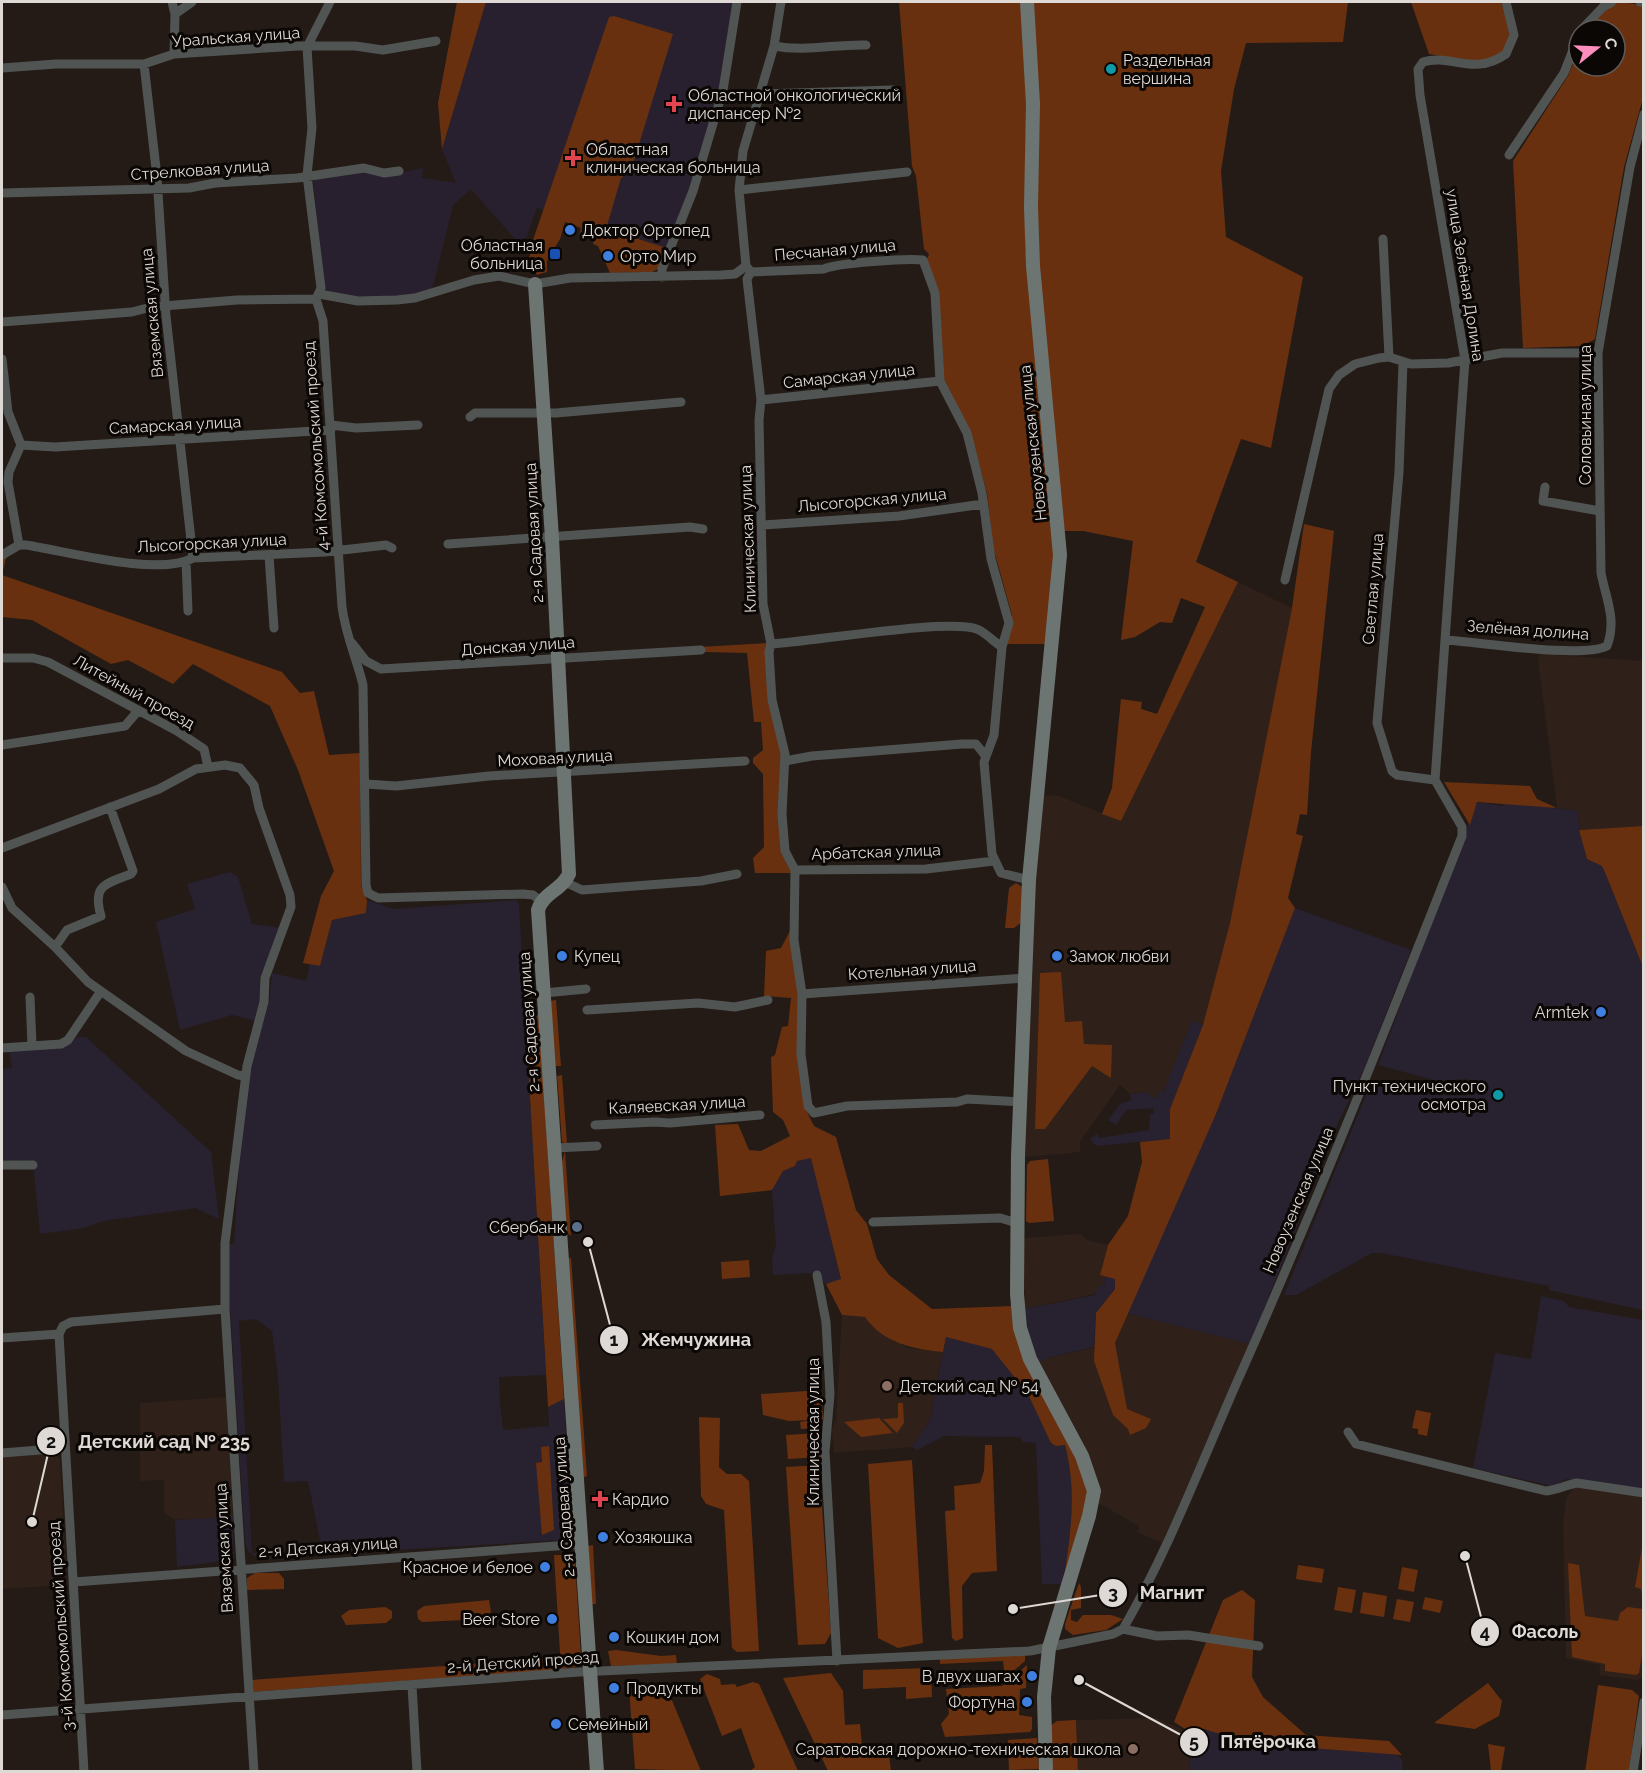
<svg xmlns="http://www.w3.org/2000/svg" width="1645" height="1773" viewBox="0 0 1645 1773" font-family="Raleway,sans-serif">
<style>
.built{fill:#2f2019}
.industrial{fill:#282130;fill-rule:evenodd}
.medical{fill:#29202f}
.green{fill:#69300f}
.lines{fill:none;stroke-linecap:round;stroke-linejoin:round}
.street{stroke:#505553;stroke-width:9}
.secondary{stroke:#6d7572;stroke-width:14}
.culture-dot{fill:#0f9aa8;stroke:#0a0705;stroke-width:2}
.health-dot{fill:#e0444e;stroke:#0a0705;stroke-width:2}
.shop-dot{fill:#3f7fe0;stroke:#0a0705;stroke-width:2}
.transit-dot{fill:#1a4fb4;stroke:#0a0705;stroke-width:2}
.service-dot{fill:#5c6f8a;stroke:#0a0705;stroke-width:2}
.education-dot{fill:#8d6e63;stroke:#0a0705;stroke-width:2}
.labels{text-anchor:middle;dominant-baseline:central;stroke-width:6;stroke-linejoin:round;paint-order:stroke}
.street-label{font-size:16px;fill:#dfd9d6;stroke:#0a0705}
.poi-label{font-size:16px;fill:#dfd9d6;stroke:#0a0705;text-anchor:start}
.leader{fill:none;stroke:#dfd9d6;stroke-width:2}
.callout-dot{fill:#dfd9d6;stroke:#0a0705;stroke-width:2}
.mark-label{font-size:18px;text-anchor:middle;font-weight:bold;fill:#111}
.callout-label{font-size:18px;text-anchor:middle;font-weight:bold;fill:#dfd9d6;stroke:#0a0705;stroke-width:6;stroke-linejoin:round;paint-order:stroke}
</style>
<rect width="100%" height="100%" fill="#241b17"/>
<!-- built -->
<path class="built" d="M1238,582L1292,608L1230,923L1203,1025L1192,1020L1168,1085L1158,1097L1150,1098L1149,1092L1130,1094L1120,1085L1079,1143L1081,1152L1025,1157L1036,879L1044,795L1059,796L1121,821Z
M1540,654L1643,661V826L1579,830L1578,811L1557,808L1538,660Z
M1080,1234L1087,1240L1108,1245L1100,1274L1108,1277L1104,1278L1105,1284L1095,1294L1025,1309L1023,1238Z
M1126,1313L1250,1344L1162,1543L1137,1532L1139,1526L1098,1503L1100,1488L1095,1475L1037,1364L1047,1358L1115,1343Z
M842,1315L865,1317L871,1325L907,1348L943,1352L930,1420L912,1447L834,1453L832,1429L836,1420Z
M226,1397L233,1517L175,1520L164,1513V1480L140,1481V1403Z
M53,1453L60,1460L67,1585L2,1589V1457Z
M1579,1487L1643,1495L1644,1666L1642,1677L1637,1680L1599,1675L1600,1665L1566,1658L1563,1524L1566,1498L1573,1488Z
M1156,1718L1189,1732L1190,1771H1078L1076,1720Z"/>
<!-- industrial -->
<path class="industrial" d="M1477,802L1502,806L1505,802L1578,811L1579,830L1587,859L1602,866L1643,967V1310L1549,1290V1286L1381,1253H1372L1296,1295H1284L1372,1081L1433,1095L1467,1096L1468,1079L1437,1081L1378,1065Z
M230,872L238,877L252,924L281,928L260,977V1003L256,1021L232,1015L180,1030L156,922L195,909L187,884Z
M367,900L394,909L516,900L519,904L546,1375L499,1377L500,1404L503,1430L549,1426L548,1407L564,1399L572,1534L564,1540L258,1558L248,1551L245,1542L230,1307L229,1244H234L240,1151L250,1065L269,1003L272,973L306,981L310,964L320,966L332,920L366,913ZM256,1319L272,1331L278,1376L284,1482L308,1481L322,1550L252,1553L239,1321Z
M1295,908L1411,950L1365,1067L1338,1123L1250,1344L1126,1313L1216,1114Z
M1192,1020L1203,1025L1170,1109L1171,1139L1096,1146L1090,1139L1097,1134L1100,1138L1149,1130L1150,1114L1154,1113L1153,1108L1126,1110L1116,1125L1108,1120L1120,1104L1131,1100L1130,1094L1149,1092L1151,1098L1158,1097V1092L1164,1091Z
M77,1037H86L211,1152L219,1219L196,1208L103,1221L84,1228L40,1234L33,1161L2,1160V1069L12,1068L9,1051L62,1048Z
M811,1157L841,1280L826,1284L814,1273L773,1275L772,1258L776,1245L772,1190L783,1171L795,1166L797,1161Z
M1108,1277L1116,1279L1115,1289L1096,1313L1094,1347L1047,1358L1037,1364L1030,1342L1025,1309L1095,1295L1099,1286L1105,1284L1104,1278Z
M1541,1296L1564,1301L1569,1307L1643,1320V1490L1567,1479L1552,1486L1473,1468L1495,1353L1531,1359Z
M946,1337L992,1349L1029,1394L1051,1443L1056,1446L1065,1445L1072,1471V1526L1062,1584H1042L1036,1443L1023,1442L1020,1437L944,1436L917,1450L912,1447L930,1420Z
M233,1517L234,1557L232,1560L177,1567L175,1520Z
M1212,1729L1285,1746L1338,1748L1397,1755L1402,1759L1403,1771H1190L1189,1732Z"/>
<!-- medical -->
<path class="medical" d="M486,2H734L721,90L689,193L667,248L537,208L526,238L516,240L471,189L453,205L432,290L414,296L359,298L324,290L313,176L364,171L386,176L423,168L422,178L456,183L442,149Z"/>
<!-- green -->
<path class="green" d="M457,2H486L442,149L438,103Z
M899,2H1022L1028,104L1025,242L1055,553L1047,644H1005L1010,634L1012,615L993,547L987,493L972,438L943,377L926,261L929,254L924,249L916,176L912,166Z
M1032,2H1348L1343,42L1246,43L1234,89L1221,171L1226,237L1303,277L1271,448L1241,439L1196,562L1238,582L1121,821L1102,814L1112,788L1121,699L1142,702L1141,709L1157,714L1205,607L1181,598L1172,623L1160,622L1135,637L1121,640L1133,541L1083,531H1064L1037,265Z
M1411,2H1501C1504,12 1508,23 1509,34C1512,74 1449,57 1429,54Z
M1619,2L1643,5V98L1624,167L1595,339L1583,346L1523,348L1513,161L1568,76L1579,49V66H1615V30H1587L1605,10Z
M614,16L673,34L631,170L621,178L606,229L667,248L658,269L652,272L610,273L598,246L593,244L594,240L579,235L581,228L565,222L560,239L547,261V272L537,275L529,261L531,246L609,17Z
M1304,524L1334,531L1311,752L1307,815L1300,814L1296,834L1303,836L1288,898L1295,908L1216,1114L1115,1343L1127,1409L1151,1419L1146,1428L1130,1435L1128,1429L1113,1415L1094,1361L1096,1313L1115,1289V1279L1100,1275L1108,1245L1128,1216L1142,1162L1140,1142L1170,1139V1109L1203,1025L1230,923L1292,608Z
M7,554L2,575L282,672L300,693L314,691L329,755L360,753L361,886L367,900L366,913L332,920L320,966L303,963L321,896L334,871L298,770L270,706L193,664L173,684L128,660L111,664L32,620L2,617V557Z
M767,643L783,758L779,817L781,853L792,873H755L753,858L764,847L763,774L753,763V758L763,750L761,722H754L747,653L705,652L700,647Z
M1444,782L1530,786L1537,799L1557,808L1477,802L1470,825Z
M1643,826H1644L1643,967L1606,875L1602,866L1587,859L1579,830Z
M1016,883L1024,888L1022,922L1014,928H1005L1009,888Z
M792,927L800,1000L804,1106L814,1126L836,1137L856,1210L867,1224L877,1259L889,1275L932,1309L1012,1306L1077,1460L1086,1481L1088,1497L1064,1577C1071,1532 1077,1490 1065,1445L1056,1446L1051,1443L1028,1394L992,1349L946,1337L943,1352C913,1349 883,1343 865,1317L842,1315L826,1284L841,1279L811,1158L797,1161L795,1166L783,1171L772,1190L720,1196L715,1125L738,1124L749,1150L761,1151L790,1136L783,1120L773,1112L771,1057L775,1055L782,1027L788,1026L791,998L764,996L766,951L781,948Z
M1061,972L1065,1022L1082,1021L1084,1044L1112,1045L1111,1078L1092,1066L1045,1129H1035L1040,973Z
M556,1000L561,1066H555L550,1001Z
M525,1010L536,1012L539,1016L564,1399L548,1407Z
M562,1075L567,1144L562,1142L557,1076Z
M565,1151L571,1236L564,1230L561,1165Z
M1048,1159L1054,1221L1029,1223L1026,1221L1027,1165L1030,1161Z
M571,1258L587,1476L581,1478L566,1259Z
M749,1260L750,1277L722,1279L721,1262Z
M821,1390L823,1419L813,1420V1428L801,1429L800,1422L811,1420L789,1421L763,1415L761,1394Z
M898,1403H903L904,1423L897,1433L883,1419L898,1418Z
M1416,1410L1431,1413L1427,1436L1418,1434V1429L1412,1428Z
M699,1417L720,1418L719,1467L727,1474H741L749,1481L759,1651L737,1652L732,1648L724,1510L706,1504L701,1496Z
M879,1418L893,1433L861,1437L844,1422Z
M819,1433L821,1457L788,1459L786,1435Z
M985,1445H992L997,1571L972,1573L962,1586L963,1638L956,1641L952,1638L945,1511L955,1510L954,1486L980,1483L984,1471Z
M549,1446L554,1530L542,1535L536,1463L542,1462L541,1447Z
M912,1460L923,1643L898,1648L878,1638L868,1464Z
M819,1465L831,1633L825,1644L798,1645L786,1467Z
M1643,1542V1601L1641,1589L1635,1587Z
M593,1545L596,1604H592L588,1546Z
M554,1555H570L575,1562L581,1657L576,1667L561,1669Z
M1568,1563L1579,1565L1585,1616L1618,1621L1620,1613L1628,1607L1643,1609L1644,1643L1639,1673L1636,1675L1605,1671V1664L1572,1657Z
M1298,1565L1324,1569L1322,1583L1296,1579Z
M1402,1567L1418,1570L1414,1592L1398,1589Z
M255,1573H279L284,1579V1589L247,1590V1578Z
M1079,1583L1081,1587V1608L1071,1610V1620L1077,1622L1083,1615H1111L1123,1619L1106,1630L1073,1635L1065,1629V1624Z
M1338,1587L1356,1590L1352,1613L1334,1610Z
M1242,1590L1255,1600L1252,1677L1263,1697L1306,1735L1389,1741L1402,1755L1285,1746L1254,1737L1252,1744L1204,1729L1190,1732L1174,1722L1223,1600Z
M1363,1592L1387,1596L1384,1617L1360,1613Z
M1425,1597L1443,1601L1440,1613L1422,1609Z
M1397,1599L1414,1602L1410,1622L1393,1619Z
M489,1600L491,1612L485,1619L422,1622L418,1619L417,1611L424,1606Z
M385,1607L392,1611V1618L386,1623L346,1625L341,1616L349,1610Z
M616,1650L661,1656L676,1655L677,1664L611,1666L608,1651Z
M1025,1654V1661L1005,1678L1003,1661L940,1664V1659Z
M555,1658L556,1670L252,1692V1680Z
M1027,1665L1026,1688L1020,1689L1019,1715L1032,1717V1729L1030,1732L945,1737L941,1724L949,1714L946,1689L1002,1686Z
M931,1668L932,1697L906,1699V1687L863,1689V1670Z
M831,1673L843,1691L845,1725L860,1724L863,1756L889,1755L891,1771H828L783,1678Z
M707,1674L720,1679L721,1685L735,1684L737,1687L753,1682L759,1684L798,1771H750L755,1767L741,1728L722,1736L700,1679Z
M1488,1683L1502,1701L1499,1716L1475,1729L1434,1723Z
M1598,1685L1632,1690L1639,1696L1629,1771L1585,1772Z
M664,1686L667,1688L701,1771L635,1769L629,1688Z
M1076,1720L1078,1771H1052L1050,1726L1057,1721Z
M1037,1738L1039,1769L1009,1770L1008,1740Z
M1488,1744L1505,1747L1501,1771H1491Z"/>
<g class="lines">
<!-- street -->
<path class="street" d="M172,2L175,14L174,54
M330,2L307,47L312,128L307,175L321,288L316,299L323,321L342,607C346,637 356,656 363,685L366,885L368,893L378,898L523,894L533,895L541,901
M781,2L774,46L743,151L739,190L746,266L751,272L747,279L761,400L759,420L763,604L771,644L769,652L772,700L785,754L782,814L785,851L795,870L794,940L802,994L801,1054L808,1106L814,1113L847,1106L957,1102L967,1099L1021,1102
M1640,2H1644
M175,14L192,2
M1581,30L1603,7L1612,2
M774,46C805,52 835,44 866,45
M144,64L157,177L166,316L193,558
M2,68L56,64H144L174,54L298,46H355L383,50L436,41
M762,94L893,90
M1509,155L1564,73L1579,35
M739,190L907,172
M2,193L189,188L215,183L297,178L364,168L384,173L399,171
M1383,239L1389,357
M751,272L824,269C836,263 908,258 923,260L935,293L940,381L967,433L982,493L991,559L1009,623L1002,647L994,735L984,762L992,854L1001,873L1029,880
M662,277V269L693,191L723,90L737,2
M319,294L358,301L397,300L415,298L474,280L499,276L535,284L570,278L721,275L735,274L746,266
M2,322L132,312L151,307L237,300L316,299
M2,359L8,412L21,445L9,472L8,482L19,545
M1403,363L1399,472L1377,723L1392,771L1397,775L1435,780
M761,400L940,381
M470,417L475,413H556L681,402
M331,425L356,428L418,425
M21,445L55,447L331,430
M1545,487L1543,501L1600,511
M763,525L899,516L983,504
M448,544L690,527L703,529
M2,555L19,545H26C65,551 158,577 193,558L325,552L386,545L392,548
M269,555L274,628
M186,561L188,611
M1285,580L1329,389L1339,375L1355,364L1379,358L1389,357L1411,364L1448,363L1502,353H1598
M1446,640C1480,642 1581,659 1607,646C1617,619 1606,599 1601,573L1598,353L1630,167L1644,114
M352,643L366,661L381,669L701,650
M771,644C811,642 952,617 979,630C987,634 994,642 1002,647
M2,658H33L48,662L177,731L204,749L208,767
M2,745L125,726L137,712
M785,761L812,756L962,744H976L984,754
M1435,780L1465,360L1420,95L1418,69L1423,62C1451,53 1473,77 1506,54L1514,35L1506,2
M366,784L396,786L489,776L745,761
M2,848L159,789L196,769L225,765L240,768L254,785L259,808L290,895L291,907L265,978L264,1002L247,1066L225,1243V1309L254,1772
M795,870L926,869L994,861
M565,882L582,890L701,881L737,874
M2,887L12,908L55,947L88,982L186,1051L238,1075L246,1076
M55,947L67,930L101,916C92,885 105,884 131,874L133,871L110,807
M544,993L586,989
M802,994L1025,978
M30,997L32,1045
M587,1010L698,1003L735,1007L768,1000
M2,1048L61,1044L68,1040L101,991
M595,1125L655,1122L670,1123L760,1115
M554,1148L597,1146
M2,1165H33
M873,1222L1000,1218L1017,1223
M817,1275L826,1322L830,1394L825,1452L837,1661
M59,1334L84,1772
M59,1334L63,1326L71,1322L225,1309
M2,1338L59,1334
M1348,1432L1356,1444L1546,1491C1557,1490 1566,1485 1577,1483L1644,1493
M2,1453L65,1448
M74,1582L583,1544
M1123,1629C1168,1551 1201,1464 1237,1382C1317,1202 1390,1019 1462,836V827L1435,780
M412,1685L417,1772
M2,1715L579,1672L1030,1651L1113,1634L1123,1629L1157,1636L1188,1635L1259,1646
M1633,1772L1644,1702"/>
<!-- secondary -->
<path class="secondary" d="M1027,2L1033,104L1031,207L1033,266L1060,555L1029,880L1018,1156L1017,1294L1020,1328L1030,1359L1082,1456L1094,1491L1089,1516L1049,1648L1044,1697L1046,1772
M535,284L552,538L569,874C562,890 543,893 538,910L597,1772"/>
</g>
<!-- markers -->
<g class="culture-dot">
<circle cx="1111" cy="69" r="6"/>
<circle cx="1498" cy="1095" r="6"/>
</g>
<g class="health-dot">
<path d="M671 95h6v6h6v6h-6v6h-6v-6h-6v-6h6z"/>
<path d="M570 149h6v6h6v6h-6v6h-6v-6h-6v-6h6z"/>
<path d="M597 1490h6v6h6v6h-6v6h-6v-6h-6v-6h6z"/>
</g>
<g class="shop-dot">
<circle cx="570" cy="230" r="6"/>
<circle cx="608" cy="256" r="6"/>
<circle cx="562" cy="956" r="6"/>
<circle cx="1057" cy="956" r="6"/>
<circle cx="1601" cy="1012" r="6"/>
<circle cx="603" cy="1537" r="6"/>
<circle cx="545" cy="1567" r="6"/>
<circle cx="552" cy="1619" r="6"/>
<circle cx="614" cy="1637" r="6"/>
<circle cx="1032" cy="1676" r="6"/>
<circle cx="614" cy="1688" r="6"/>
<circle cx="1027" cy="1702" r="6"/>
<circle cx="556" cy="1724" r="6"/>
</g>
<rect class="transit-dot" x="549" y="248" width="12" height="12" rx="3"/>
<circle class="service-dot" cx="577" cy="1227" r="6"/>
<g class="education-dot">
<circle cx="887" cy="1386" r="6"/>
<circle cx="1133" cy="1749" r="6"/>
</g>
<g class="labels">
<!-- street labels -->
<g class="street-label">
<text transform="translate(236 37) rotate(-4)">Уральская улица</text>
<text transform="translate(200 170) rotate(-4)">Стрелковая улица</text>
<text transform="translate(835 250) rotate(-5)">Песчаная улица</text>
<text transform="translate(1465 275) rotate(81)">улица Зелёная Долина</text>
<text transform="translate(152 313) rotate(-95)">Вяземская улица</text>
<text transform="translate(849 376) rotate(-6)">Самарская улица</text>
<text transform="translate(1585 415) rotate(-90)">Соловьиная улица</text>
<text transform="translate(175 425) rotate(-3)">Самарская улица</text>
<text transform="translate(1033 443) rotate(-96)">Новоузенская улица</text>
<text transform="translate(316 446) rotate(-94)">4-й Комсомольский проезд</text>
<text transform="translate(872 500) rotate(-5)">Лысогорская улица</text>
<text transform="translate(534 533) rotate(-93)">2-я Садовая улица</text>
<text transform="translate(748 539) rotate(-92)">Клиническая улица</text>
<text transform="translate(212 543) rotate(-3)">Лысогорская улица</text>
<text transform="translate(1373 589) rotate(-85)">Светлая улица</text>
<text transform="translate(1528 630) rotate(4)">Зелёная долина</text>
<text transform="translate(518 646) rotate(-4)">Донская улица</text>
<text transform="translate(134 692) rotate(29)">Литейный проезд</text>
<text transform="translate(555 758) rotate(-3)">Моховая улица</text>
<text transform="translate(876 852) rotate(-2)">Арбатская улица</text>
<text transform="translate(912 970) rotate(-4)">Котельная улица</text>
<text transform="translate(529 1022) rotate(-94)">2-я Садовая улица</text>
<text transform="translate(677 1105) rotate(-3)">Каляевская улица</text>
<text transform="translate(1298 1200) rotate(-67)">Новоузенская улица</text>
<text transform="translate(813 1432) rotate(-90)">Клиническая улица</text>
<text transform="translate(564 1507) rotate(-94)">2-я Садовая улица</text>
<text transform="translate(328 1547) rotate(-4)">2-я Детская улица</text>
<text transform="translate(224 1548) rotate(-93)">Вяземская улица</text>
<text transform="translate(61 1626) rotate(-94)">3-й Комсомольский проезд</text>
<text transform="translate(523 1662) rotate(-4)">2-й Детский проезд</text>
</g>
<!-- poi labels -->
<g class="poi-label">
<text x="1123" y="60">Раздельная<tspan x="1123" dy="18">вершина</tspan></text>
<text x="688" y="95">Областной онкологический<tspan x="688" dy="18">диспансер №2</tspan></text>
<text x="586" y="149">Областная<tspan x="586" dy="18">клиническая больница</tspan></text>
<text x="582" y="230">Доктор Ортопед</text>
<text x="543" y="245" text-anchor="end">Областная<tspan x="543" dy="18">больница</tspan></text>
<text x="620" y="256">Орто Мир</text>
<text x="574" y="956">Купец</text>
<text x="1069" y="956">Замок любви</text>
<text x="1589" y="1012" text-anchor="end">Armtek</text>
<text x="1486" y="1086" text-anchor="end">Пункт технического<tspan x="1486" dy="18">осмотра</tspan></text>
<text x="565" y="1227" text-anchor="end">Сбербанк</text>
<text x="899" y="1386">Детский сад № 54</text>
<text x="612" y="1499">Кардио</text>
<text x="615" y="1537">Хозяюшка</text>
<text x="533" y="1567" text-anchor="end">Красное и белое</text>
<text x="540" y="1619" text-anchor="end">Beer Store</text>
<text x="626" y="1637">Кошкин дом</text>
<text x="1020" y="1676" text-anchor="end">В двух шагах</text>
<text x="626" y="1688">Продукты</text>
<text x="1015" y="1702" text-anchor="end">Фортуна</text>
<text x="568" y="1724">Семейный</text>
<text x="1121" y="1749" text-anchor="end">Саратовская дорожно-техническая школа</text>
</g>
</g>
<!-- callouts -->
<path class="leader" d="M588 1242L614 1340M32 1522L51 1441M1013 1609L1113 1593M1465 1556L1485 1632M1079 1680L1194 1742"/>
<g class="callout-dot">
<circle cx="588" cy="1242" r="6"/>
<circle cx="32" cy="1522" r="6"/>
<circle cx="1013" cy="1609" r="6"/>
<circle cx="1465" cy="1556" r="6"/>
<circle cx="1079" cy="1680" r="6"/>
<circle cx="614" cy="1340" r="15"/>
<circle cx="51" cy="1441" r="15"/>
<circle cx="1113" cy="1593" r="15"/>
<circle cx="1485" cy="1632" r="15"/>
<circle cx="1194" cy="1742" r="15"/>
</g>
<g class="mark-label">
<text x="614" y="1346">1</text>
<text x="51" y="1448">2</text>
<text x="1113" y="1599">3</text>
<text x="1485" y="1638">4</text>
<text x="1194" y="1748">5</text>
</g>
<g class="callout-label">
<text x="696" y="1346">Жемчужина</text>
<text x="164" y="1448">Детский сад № 235</text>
<text x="1172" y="1599">Магнит</text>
<text x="1545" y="1638">Фасоль</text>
<text x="1268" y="1748">Пятёрочка</text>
</g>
<!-- border -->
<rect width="1645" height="1773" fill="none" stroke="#dfd9d6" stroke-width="6"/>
<!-- north arrow -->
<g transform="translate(1597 48) rotate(72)"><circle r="28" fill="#0a0705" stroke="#5f5b59" stroke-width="1.5"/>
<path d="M0-4.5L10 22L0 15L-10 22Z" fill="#fd8ebe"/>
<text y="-9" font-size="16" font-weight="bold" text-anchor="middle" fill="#dfd9d6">С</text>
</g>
</svg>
